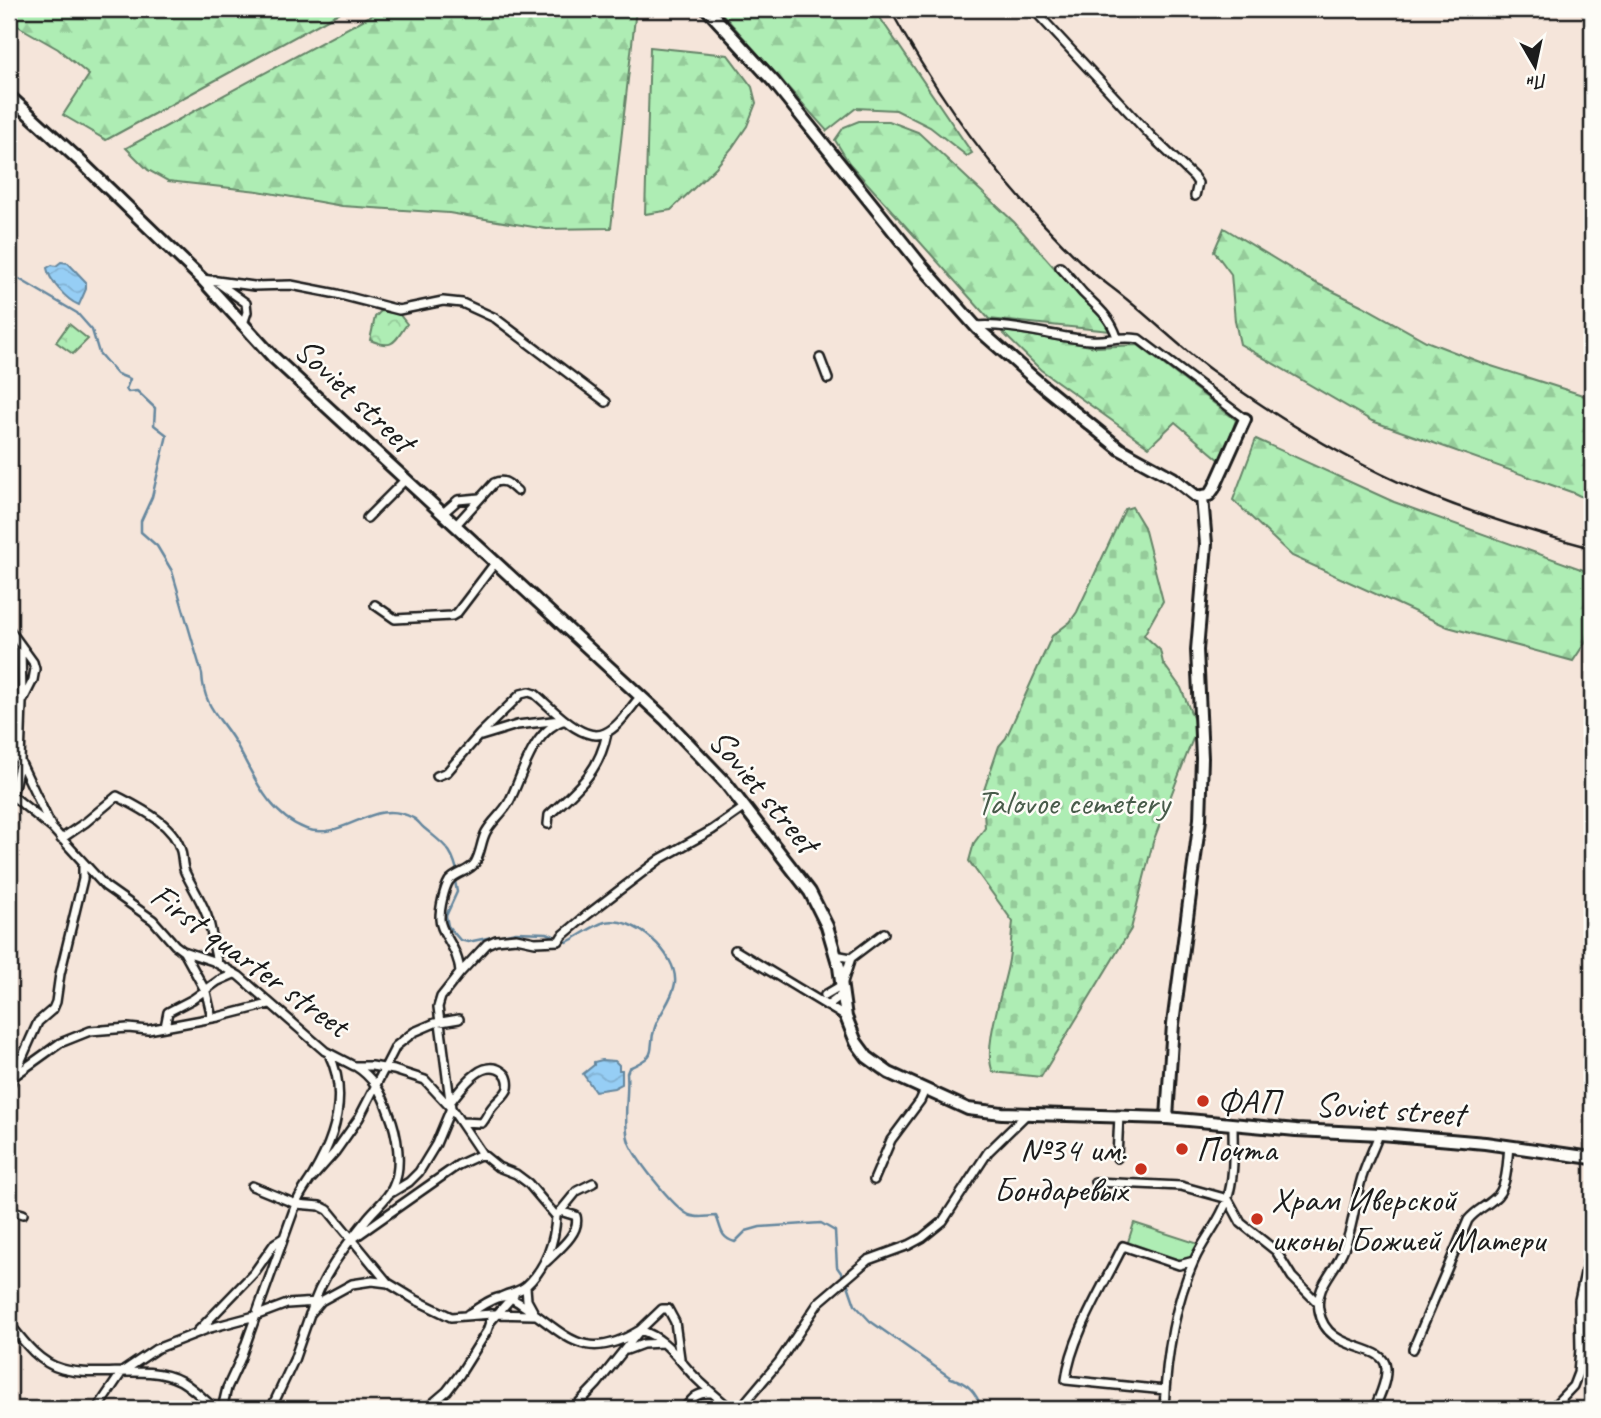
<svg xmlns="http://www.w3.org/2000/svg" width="1601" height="1418" viewBox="0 0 1601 1418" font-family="Caveat,sans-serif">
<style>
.grass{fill:#aeedb4;stroke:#658468;stroke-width:2}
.forest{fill:url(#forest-firs);stroke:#658468;stroke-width:2}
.cemetery{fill:url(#cemetery-stones);stroke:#658468;stroke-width:2}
.park{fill:url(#park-crowns);stroke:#658468;stroke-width:2}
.water{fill:url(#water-waves);stroke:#65879e;stroke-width:2}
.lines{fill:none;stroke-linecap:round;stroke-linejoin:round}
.stream{stroke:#65879e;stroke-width:2.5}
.street-casing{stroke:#1c1c1c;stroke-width:12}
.secondary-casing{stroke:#1c1c1c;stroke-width:16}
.street{stroke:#fdfcf7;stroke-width:7}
.secondary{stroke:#fdfcf7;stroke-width:10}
.rail{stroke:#1c1c1c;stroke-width:2.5}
.poi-dot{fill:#c8321e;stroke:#fdfcf7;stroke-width:2.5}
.labels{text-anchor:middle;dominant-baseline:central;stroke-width:5;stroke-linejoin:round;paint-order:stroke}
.street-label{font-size:35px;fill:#1c1c1c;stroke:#fdfcf7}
.park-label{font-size:35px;fill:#485b4a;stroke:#fdfcf7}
.poi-label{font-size:35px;fill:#1c1c1c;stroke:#fdfcf7;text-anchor:start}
</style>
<defs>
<pattern id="forest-firs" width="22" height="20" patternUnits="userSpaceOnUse" patternTransform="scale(1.75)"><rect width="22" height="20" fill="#aeedb4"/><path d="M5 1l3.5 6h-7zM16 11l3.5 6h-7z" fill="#95cb9a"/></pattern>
<pattern id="cemetery-stones" width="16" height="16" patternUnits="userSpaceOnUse" patternTransform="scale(1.75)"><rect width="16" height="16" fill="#aeedb4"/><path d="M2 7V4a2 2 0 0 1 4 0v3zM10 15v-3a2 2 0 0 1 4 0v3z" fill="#95cb9a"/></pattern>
<pattern id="park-crowns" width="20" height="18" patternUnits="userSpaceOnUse" patternTransform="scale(1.75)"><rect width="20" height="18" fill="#aeedb4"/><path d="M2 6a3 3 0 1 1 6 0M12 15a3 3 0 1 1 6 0" fill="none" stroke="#95cb9a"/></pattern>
<pattern id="water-waves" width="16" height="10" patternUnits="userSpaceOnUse" patternTransform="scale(1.75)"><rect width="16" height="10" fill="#96cef5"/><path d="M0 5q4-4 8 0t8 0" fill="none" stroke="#81b0d1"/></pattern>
</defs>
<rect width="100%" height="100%" fill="#f5e5da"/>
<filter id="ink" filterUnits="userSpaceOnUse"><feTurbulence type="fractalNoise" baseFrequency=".0143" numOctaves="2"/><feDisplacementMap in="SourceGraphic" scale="14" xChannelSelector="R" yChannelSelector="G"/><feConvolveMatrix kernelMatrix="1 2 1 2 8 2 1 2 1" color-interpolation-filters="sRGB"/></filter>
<g filter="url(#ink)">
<!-- grass -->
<path class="grass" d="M1134,1223L1199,1244L1192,1260L1179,1263L1127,1245Z"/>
<!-- forest -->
<path class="forest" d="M9,9H346L106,140L63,115L89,75L58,49L9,21Z
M383,9H636L611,228L546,229L449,213L342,206L258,191L168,181L148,170L126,148Z
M718,9H874L972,153L967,156L930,127L896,110L856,108L827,131Z
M650,47L728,55L752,87L756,103L747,126L732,148L716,167L671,210L645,214Z
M859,121H889L918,132L1014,222L1074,290L1105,320L1111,331L989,319L849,163L835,140L844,127Z
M1224,228L1308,279L1363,306L1426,341L1485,364L1592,398V502L1574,493L1372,421L1240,344L1235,321L1231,274L1214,251Z
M1000,330L1096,347L1138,345L1236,420L1221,461L1175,422L1149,447L1041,370Z
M1256,439L1394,502L1592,573V632L1573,661L1448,627L1292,556L1233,500Z"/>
<!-- cemetery -->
<path class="cemetery" d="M1132,507L1144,527L1163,601L1144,635L1160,650L1163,663L1181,688L1197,728L1153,842L1131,929L1041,1077L993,1072C982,1049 1003,991 1008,965C1011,951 1011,936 1013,922L969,861L974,843L985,828L983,793L999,746L1006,738L1052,636L1070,622L1077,612L1125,509Z"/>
<!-- park -->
<path class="park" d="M381,311L399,314L407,324C394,342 394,350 370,340L375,317Z
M69,324L88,339L73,354L56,342Z"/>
<!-- water -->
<path class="water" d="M61,262L68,263L86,282V289L79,305C66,300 49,280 47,268L52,265L56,266Z
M602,1060L615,1061L619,1065V1070H622V1084L614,1088L595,1091L583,1074L594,1065V1062Z"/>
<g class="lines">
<!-- stream -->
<path class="stream" d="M9,273L77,313L92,330L99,353L117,374L130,379L126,389L128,392L137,391L155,408L154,425L167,435L152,497L141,521V532L157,546L172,571L202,674C204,711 223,718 239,749C255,779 270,816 306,829C344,842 373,796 413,818C418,820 420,825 424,828C447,847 453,849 459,879L455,881L457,892L446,916L448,926L460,940L468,942L516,932L547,933L567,942C580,936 592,926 605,922C634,915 678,954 675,983C673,999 660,1012 655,1027C646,1052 662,1053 629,1068L627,1073C629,1094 623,1117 628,1139C632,1155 673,1207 689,1215C698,1219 707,1216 716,1216C722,1228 719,1237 735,1242L746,1231L760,1227L821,1223L835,1231L837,1267L844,1277
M847,1282L855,1305L870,1321L951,1378C968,1383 976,1392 982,1409"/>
<!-- street casing -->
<g class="street-casing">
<path id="street" d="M1033,9L1151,136L1194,177L1198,183L1195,196
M1060,267C1068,275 1075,284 1083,293C1097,307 1110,316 1117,337
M202,279L254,286L291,285L337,294L399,310L443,301L462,303L495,318L606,402
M214,280L246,303L247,312L243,324
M975,326C1013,323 1051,337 1090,340C1108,342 1118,335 1139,339L1245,419
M820,358L828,379
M442,514L458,500L479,498
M367,518L405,480
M455,526L494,483C504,478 509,484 517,491
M375,605L395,619L452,616L457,613L495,563
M9,629L33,662L35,669L33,680L22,702L20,761L12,796
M21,650L22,697
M9,725L21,714
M481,736L517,725L561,720
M9,747L20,761L51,826
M437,776L447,772L480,734L521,694L529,692L535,694C551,707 583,744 605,733C619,727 630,708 640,697
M9,793L52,828L105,886L153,920L175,945L183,951L213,961L239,976L325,1051L354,1066H372L394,1070L425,1080L451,1108L482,1154L498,1167L516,1174L528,1183L556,1216C555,1241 546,1268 526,1286C519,1292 509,1293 501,1297
M548,824L549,815C577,789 599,773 607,733
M61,839L86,822L117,796C140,808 174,824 181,851C183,859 182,865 185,872C193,889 204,904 209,922C213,936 213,950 218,964
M735,950L846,1017
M184,952L206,992L212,1018
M835,955L851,958L884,933
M460,973L487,944L496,940L516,938L535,942L559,941L562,936L587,915L660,859L712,830L745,807
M825,995L842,985L851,958
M827,1006L843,994
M165,1027L168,1012L193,999L218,981L234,974
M14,1076L60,1043L90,1031L128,1028L148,1030L218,1017L269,1004
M9,1087L38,1022L53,1009L56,1002L60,974L83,879V864
M452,1100C463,1086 484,1056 504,1073C508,1076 509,1083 508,1088C506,1095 499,1099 494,1105C489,1110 487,1117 482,1123L462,1122
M1117,1158L1119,1115
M312,1178L335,1152L359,1118L396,1046L414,1032L435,1023L459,1019
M874,1180L891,1140L920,1101L925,1090
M1095,1182L1181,1186L1228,1199L1241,1223L1276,1251L1292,1277L1318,1303
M252,1186L296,1204C300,1193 307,1185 313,1175C335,1138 349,1095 329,1054
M389,1194L409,1182L419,1172L436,1144L451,1108L438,1007L441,997L460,973C459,948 439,932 440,918C440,908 444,889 449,881C456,872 469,872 475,863C481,853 481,841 486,832C492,821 503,813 509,802C523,775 532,730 565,720
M9,1210L23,1214
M559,1213L577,1191L593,1183
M354,1238L458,1165L482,1154
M546,1262C557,1251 581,1233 576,1216L560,1211
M526,1287L527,1300L533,1311
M311,1312C320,1279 345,1246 366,1220C374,1209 388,1199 393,1187C403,1166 397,1133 389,1113C382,1093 373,1077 355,1066
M468,1314C478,1309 490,1298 502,1297C509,1296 515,1300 521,1304C566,1334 583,1365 640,1330C667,1339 675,1356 694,1376C706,1388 718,1398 731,1409
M9,1323C23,1341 39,1363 62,1369C99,1379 148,1363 181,1381C193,1388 205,1400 215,1409
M197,1332L254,1273L275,1243L283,1238
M1413,1349L1468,1220C1476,1210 1485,1207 1494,1199C1508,1189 1507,1162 1509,1146
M627,1350L643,1344L663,1343
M1165,1390L1066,1380C1071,1337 1104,1285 1123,1246L1179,1265L1194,1261
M97,1409L122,1372L156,1349L210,1328L255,1316L287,1304L317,1302
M222,1409L227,1388L240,1360L296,1204L320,1206L328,1210L388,1283
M271,1409L294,1360L310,1314L321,1301L352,1284L372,1281L388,1283L416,1300L451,1317L492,1314L534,1315
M426,1409L447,1391L460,1374L487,1331L490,1322L514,1295
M573,1409L597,1384L640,1330L662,1309H668L675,1322L680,1358
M684,1409C692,1399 696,1392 710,1393
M743,1409L747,1400L779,1362L819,1302L868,1260L909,1245L922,1238L943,1221L988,1152L1027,1114
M1164,1409C1166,1362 1174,1305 1194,1261C1203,1240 1220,1222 1227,1200C1235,1176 1233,1149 1233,1124
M1374,1409C1379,1398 1387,1381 1386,1368C1384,1341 1326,1355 1319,1310C1315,1289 1332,1274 1340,1257C1352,1234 1354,1208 1360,1184C1364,1167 1373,1151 1379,1134
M1551,1409L1573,1386L1578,1373L1580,1349L1579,1300L1592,1241"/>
</g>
<!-- secondary casing -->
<g class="secondary-casing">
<path id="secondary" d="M707,9L774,82L920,264L977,328L1044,387L1120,449L1173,478L1197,497L1209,495L1214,488L1245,419
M9,96L78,159L202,279L272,356L665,719L725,782L810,892L827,926L839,967L846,1017L856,1042L867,1057L889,1073L968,1109L1002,1113L1167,1118L1296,1130L1381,1134L1485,1143L1592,1158
M1167,1118L1173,1024L1200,819L1202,758L1197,650L1206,544L1202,497"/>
</g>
<!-- street -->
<use href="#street" class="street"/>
<!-- secondary -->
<use href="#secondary" class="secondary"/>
<!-- rail -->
<path class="rail" d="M890,9C941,103 1006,191 1084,265C1099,279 1115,289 1130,302C1157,324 1182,349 1211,370C1276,417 1347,461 1421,492C1477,515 1534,533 1592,548"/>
</g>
</g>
<!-- markers -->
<g class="poi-dot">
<circle cx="1203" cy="1101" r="7"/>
<circle cx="1182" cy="1149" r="7"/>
<circle cx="1141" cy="1169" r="7"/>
<circle cx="1257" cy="1219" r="7"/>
</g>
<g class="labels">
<!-- street labels -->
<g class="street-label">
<text transform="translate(355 395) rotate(43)">Soviet street</text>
<text transform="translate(764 791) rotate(50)">Soviet street</text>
<text transform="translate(250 960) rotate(36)">First quarter street</text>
<text transform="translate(1390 1109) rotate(4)">Soviet street</text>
</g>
<!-- park labels -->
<g class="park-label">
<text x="1073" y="802">Talovoe cemetery</text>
</g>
<!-- poi labels -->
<g class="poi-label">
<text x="1217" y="1101">ФАП</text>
<text x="1127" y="1149" text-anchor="end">№34 им.<tspan x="1127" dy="40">Бондаревых</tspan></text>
<text x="1196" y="1149">Почта</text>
<text x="1271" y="1199">Храм Иверской<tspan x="1271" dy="40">иконы Божией Матери</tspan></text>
</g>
</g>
<!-- margin -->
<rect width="1601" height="1418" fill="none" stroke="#fdfcf7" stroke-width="35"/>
<rect x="18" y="18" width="1566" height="1383" fill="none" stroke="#1c1c1c" stroke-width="2.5" filter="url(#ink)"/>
<!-- north arrow -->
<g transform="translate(1535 66) rotate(171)" stroke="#fdfcf7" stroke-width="5" paint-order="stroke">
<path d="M0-5L12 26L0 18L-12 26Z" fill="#1c1c1c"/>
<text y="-10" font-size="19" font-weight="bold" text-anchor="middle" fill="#1c1c1c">Пн</text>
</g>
</svg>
